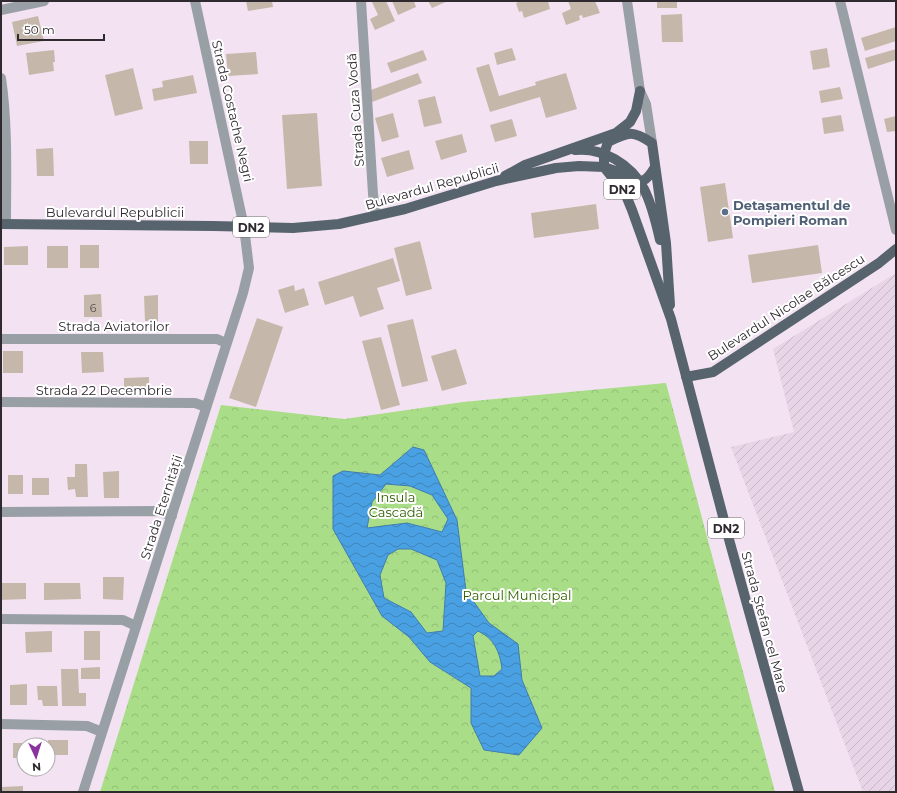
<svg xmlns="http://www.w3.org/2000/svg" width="897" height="793" viewBox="0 0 897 793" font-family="Montserrat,sans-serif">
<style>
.industrial{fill:url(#industrial-furrows)}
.forest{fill:url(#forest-crowns)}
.water{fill:url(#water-waves);stroke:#417dad;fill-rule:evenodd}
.building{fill:#c5b8aa}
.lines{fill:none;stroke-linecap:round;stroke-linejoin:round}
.minor{stroke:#99a0a5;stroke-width:10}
.major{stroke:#58646d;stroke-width:10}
.service-dot{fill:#5c6f8a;stroke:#fff;stroke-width:1.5}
.labels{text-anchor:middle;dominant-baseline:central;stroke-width:4;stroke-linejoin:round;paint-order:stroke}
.number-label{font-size:11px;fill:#544e4e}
.shield{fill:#fff;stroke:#6d6a6d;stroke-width:1}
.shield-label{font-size:12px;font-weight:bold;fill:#2f2a2f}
.street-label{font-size:13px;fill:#2f2a2f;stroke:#fff}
.service-label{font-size:13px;font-weight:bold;fill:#4e5e75;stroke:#fff;text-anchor:start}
.park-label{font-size:13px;fill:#316000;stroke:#fff}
</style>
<defs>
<pattern id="industrial-furrows" width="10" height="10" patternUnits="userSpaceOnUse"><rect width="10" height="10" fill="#e8d4e7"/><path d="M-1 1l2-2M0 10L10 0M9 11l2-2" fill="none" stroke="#c7b6c6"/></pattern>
<pattern id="forest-crowns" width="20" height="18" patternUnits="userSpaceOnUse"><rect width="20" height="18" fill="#a9dd88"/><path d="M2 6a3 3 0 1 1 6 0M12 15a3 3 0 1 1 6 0" fill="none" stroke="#92be76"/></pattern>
<pattern id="water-waves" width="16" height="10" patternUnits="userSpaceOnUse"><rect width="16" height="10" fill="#49a1e3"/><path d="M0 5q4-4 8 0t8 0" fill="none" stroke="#3d83b8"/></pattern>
</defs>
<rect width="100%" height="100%" fill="#f3e3f2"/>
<!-- industrial -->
<path class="industrial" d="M896,273V792H863L731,447L794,432L773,349Z"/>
<!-- forest -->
<path class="forest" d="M666,383L775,792H100L221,405L344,419L463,402Z"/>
<!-- water -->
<path class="water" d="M413,447L424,450L457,520L466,591L489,623L518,644L522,680L542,728L519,755L484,750L471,723V688L430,662L409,637L382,616L333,529V476L343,471L380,475ZM386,484L410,486L432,495L448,519L442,532L407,523L367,528L372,502ZM398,549H411L437,560L446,583L443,631L427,633L411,612L384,598L380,575L388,555ZM478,631C494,638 500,652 502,669L494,676H480L473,636Z"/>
<!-- building -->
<path class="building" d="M246,1H272L273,7L248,11Z
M374,1H386L395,21L375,30L370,19L378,15L372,2Z
M392,1H414L416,7L398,15Z
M428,1H448L432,8Z
M521,1H548L550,9L524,18L522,11L519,12L516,3Z
M568,1H595L600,13L583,18L582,15L579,16L580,20L566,25L562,13L571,9Z
M657,1H677V8H657Z
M682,14L683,42H662L661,15Z
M38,16L44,41L17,46L12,22Z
M896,27V41L865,51L861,38Z
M512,48L516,60L497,65L494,53Z
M827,48L830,67L813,70L810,51Z
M896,49V60L868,69L865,58Z
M54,50L55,62H53L54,71L29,75L26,53Z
M423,50L427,60L391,73L387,63Z
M256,52L258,74L228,76L226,54Z
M489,64L499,96L536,85L535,82L566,73L577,109L546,118L540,97L490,112L476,68Z
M133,68L143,109L115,116L105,75Z
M418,73L422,83L372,102L368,91Z
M193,75L197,93L154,101L152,89L163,87L162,81Z
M840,87L843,99L821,103L819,91Z
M435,96L442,123L424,127L418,100Z
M317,113L322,186L287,189L282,115Z
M393,113L399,137L382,142L375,118Z
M841,115L844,131L824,134L822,118Z
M896,116V131L887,132L884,119Z
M512,119L517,136L495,142L490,125Z
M462,134L467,152L441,160L435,141Z
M189,141H208V164H190Z
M53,148L54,176H37L36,149Z
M409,150L414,169L387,177L381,158Z
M725,183L733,238L708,242L700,187Z
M596,204L599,229L534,238L531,213Z
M420,241L432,289L406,296L394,248Z
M80,245H99V268H80Z
M818,245L822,273L752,283L748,255Z
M28,246V265H4V247Z
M47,246H68V268H47Z
M393,258L400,281L377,288L384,309L360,317L353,296L325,305L318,282Z
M294,285L295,291L304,288L309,305L285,313L278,290Z
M101,294L102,317H84V295Z
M158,295V321H145L144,296Z
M257,318L283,327L256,407L229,398Z
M413,319L428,381L402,387L387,325Z
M381,337L400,405L381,410L362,341Z
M456,349L467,384L442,391L431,356Z
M3,351H23V373H3Z
M81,352H103L104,372L82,373Z
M149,377V389L124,390V378Z
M75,464H87L88,497H76L75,489L68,490L67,477H75Z
M119,471V498H104L103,472Z
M8,475H23V494H8Z
M32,478H49V495H32Z
M103,577H124L123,600L103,599Z
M1,583H26V599L1,600Z
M44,583H80L81,599L44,600Z
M52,631V652L26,653L25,632Z
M84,631H100V660H84Z
M100,667V679H81V668Z
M61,669H78L79,693H86V706H62Z
M27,684V705H10V685Z
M37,686H57L58,706H43L42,700H38Z
M48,740H68V755H48Z
M13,743H36V745H24V758H13Z
M23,786V792H1V787Z"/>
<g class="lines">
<!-- minor -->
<path class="minor" d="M361,1L373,194L376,216
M627,1L640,91L646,104L652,143
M840,1L896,230
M1,10L44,1
M1,78C8,126 6,176 6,224
M1,339H217L226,343
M1,402L195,403L206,407
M1,512L159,511L172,516
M1,619L123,620L136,626
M1,724L87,726L102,732
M83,792L243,293L249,268L244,227L195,1"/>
<!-- major -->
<path class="major" d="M575,150C602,147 631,164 644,189C652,205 656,222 660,240
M655,167C646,182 644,182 627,181L618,172L604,167V154L608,142C629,132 632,130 652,143L666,243L670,305
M505,176L525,165L616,133L630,122L636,111L640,91
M1,224L213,226L293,228L339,224L405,209L496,181L556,168L579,166L604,167L625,193L632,210L671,319L730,543L799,792
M686,377L713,372L879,263L896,249"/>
</g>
<!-- markers -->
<circle class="service-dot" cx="725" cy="212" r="4"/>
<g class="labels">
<!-- number labels -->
<g class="number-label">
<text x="93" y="308">6</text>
</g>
<!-- shield labels -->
<g class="shield">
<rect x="604" y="179" width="36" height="20" rx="3"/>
<rect x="233" y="217" width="36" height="20" rx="3"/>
<rect x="708" y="518" width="36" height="20" rx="3"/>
</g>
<g class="shield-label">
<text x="622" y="189">DN2</text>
<text x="251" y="227">DN2</text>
<text x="726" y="528">DN2</text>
</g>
<!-- street labels -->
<g class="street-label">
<text transform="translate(355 110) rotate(-94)">Strada Cuza Vodă</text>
<text transform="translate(233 111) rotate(77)">Strada Costache Negri</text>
<text transform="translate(432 186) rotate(-16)">Bulevardul Republicii</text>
<text x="115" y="212">Bulevardul Republicii</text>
<text transform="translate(786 307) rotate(-33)">Bulevardul Nicolae Bălcescu</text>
<text x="114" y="326">Strada Aviatorilor</text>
<text x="104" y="390">Strada 22 Decembrie</text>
<text transform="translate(161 507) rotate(-72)">Strada Eternității</text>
<text transform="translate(765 622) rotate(75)">Strada Ștefan cel Mare</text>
</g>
<!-- service labels -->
<g class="service-label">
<text x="733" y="205">Detașamentul de<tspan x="733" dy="15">Pompieri Roman</tspan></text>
</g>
<!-- park labels -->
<g class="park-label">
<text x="396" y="497">Insula<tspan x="396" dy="15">Cascadă</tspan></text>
<text x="517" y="595">Parcul Municipal</text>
</g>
</g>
<!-- border -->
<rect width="897" height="793" fill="none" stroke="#2f2a2f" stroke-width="4"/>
<!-- north arrow -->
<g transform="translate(36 757) rotate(176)"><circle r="19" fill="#ffffff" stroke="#acaaac"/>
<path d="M0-3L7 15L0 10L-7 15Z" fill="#8a339f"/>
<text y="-6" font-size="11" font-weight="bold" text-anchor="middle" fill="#2f2a2f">N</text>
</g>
<!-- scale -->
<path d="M18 34v6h86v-6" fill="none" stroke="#2f2a2f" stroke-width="2"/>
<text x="24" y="34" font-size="12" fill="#2f2a2f" stroke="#ffffff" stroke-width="3" paint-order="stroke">50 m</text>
</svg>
